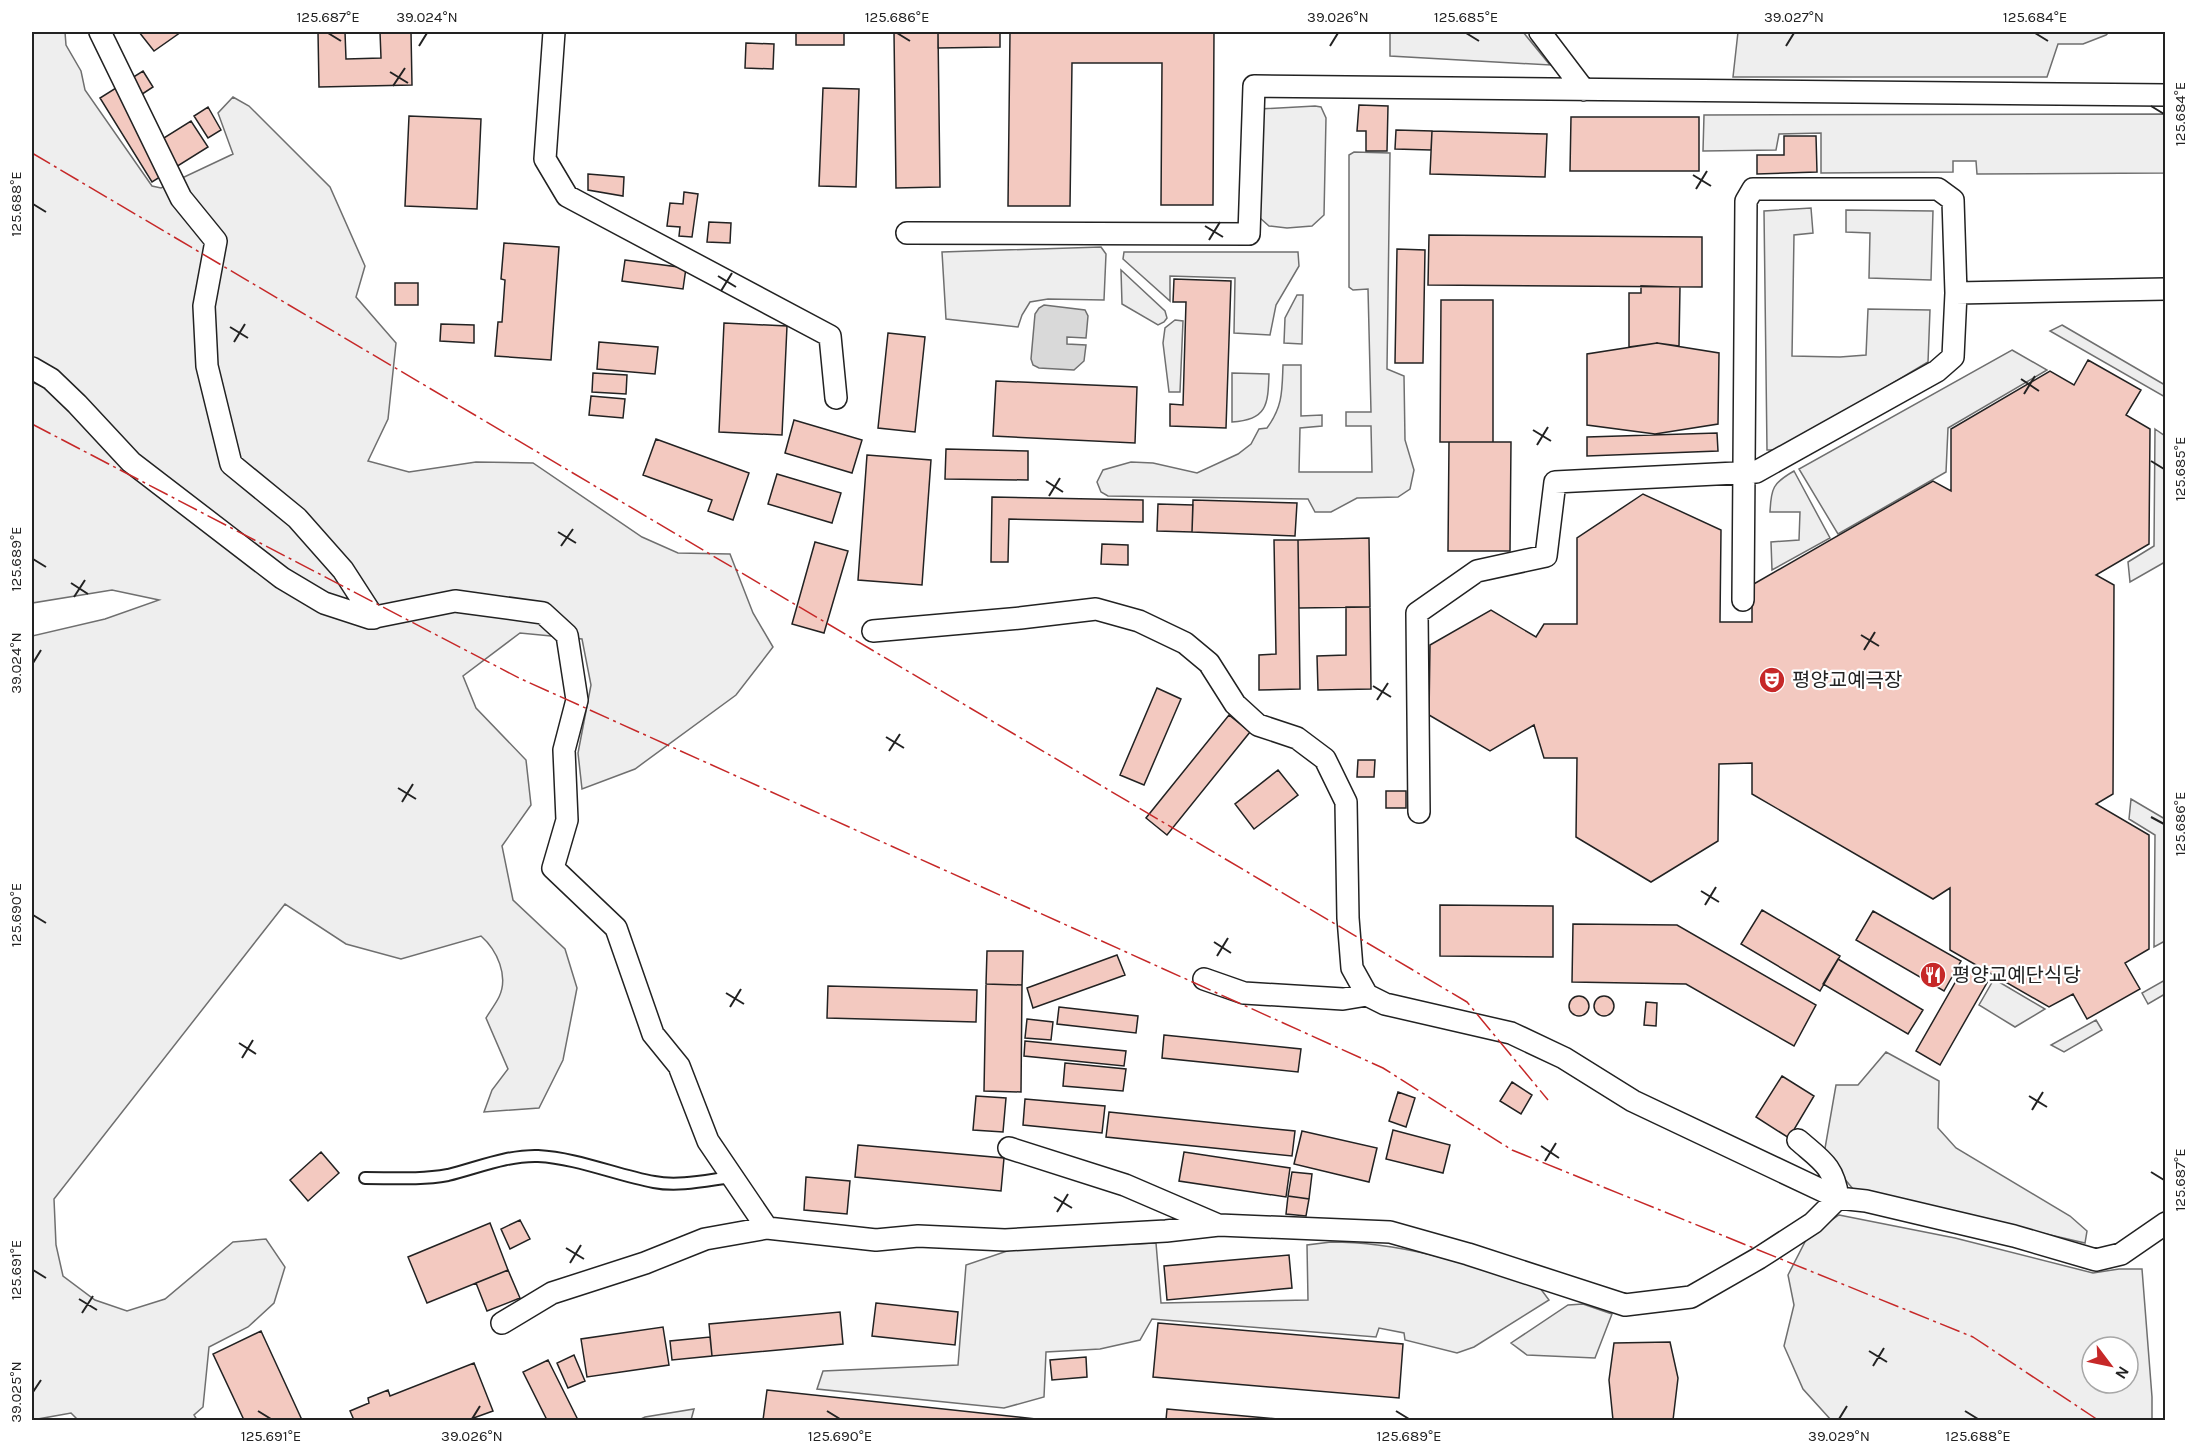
<svg xmlns="http://www.w3.org/2000/svg" width="2197" height="1452" viewBox="0 0 2197 1452" font-family="Karla,'Noto Sans KR',sans-serif">
<style>
.green{fill:#eee;stroke:#6f6f6f;stroke-width:1.5;fill-rule:evenodd}
.water{fill:#d9d9d9;stroke:#6f6f6f;stroke-width:1.5}
.building{fill:#f3c9c0;stroke:#222;stroke-width:1.5}
.lines{fill:none;stroke-linecap:round;stroke-linejoin:round}
.lane-casing{stroke:#222;stroke-width:14}
.street-casing{stroke:#222;stroke-width:24}
.lane{stroke:#fff;stroke-width:10}
.street{stroke:#fff;stroke-width:21}
.power{stroke:#c62828;stroke-width:1.5;stroke-dasharray:21 4.5 3 4.5;stroke-linecap:butt}
.ticks{fill:none;stroke:#222;stroke-width:2}
.labels{text-anchor:middle;dominant-baseline:central;stroke-width:4.5;stroke-linejoin:round;paint-order:stroke}
.poi-label{font-size:20px;fill:#222;stroke:#fff;text-anchor:start}
.neatline{fill:none;stroke:#222;stroke-width:2}
.ticks-label{font-size:15px;text-anchor:middle;fill:#222}
</style>
<rect width="100%" height="100%" fill="#fff"/>
<!-- green -->
<path class="green" d="M32,32H65L66,45L81,71L85,90L152,186L161,188L233,154L218,113L233,97L249,106L330,187L365,266L356,297L396,343L388,419L368,461L409,472L476,462L533,463L642,537L678,553L730,554L753,613L773,647L736,695L635,769L582,789L578,753L591,685L582,639L520,633L463,676L476,708L526,760L531,805L502,846L513,900L565,949L577,988L563,1060L539,1108L484,1112L492,1090L508,1069L486,1018C490,1011 495,1005 499,997C509,976 497,950 481,936L401,959L346,944L285,904L54,1199L56,1245L63,1276L95,1300L127,1311L165,1299L233,1242L266,1239L285,1267L274,1303L248,1327L209,1347L203,1407L194,1415L197,1420H78L71,1413L32,1420V636L105,619L159,600L112,590L32,603V382L41,386L54,373L32,361Z
M1390,32H1523L1550,65L1390,56Z
M1738,32H2109L2106,35L2083,44H2058L2047,77H1733Z
M1315,106L1321,107L1326,118L1324,215L1312,226L1287,228L1269,226L1260,218V109Z
M2165,114V173L1977,174L1976,161H1953V172L1821,173V133L1779,134L1776,150L1703,151L1704,115Z
M1354,152L1390,153L1387,369L1404,376L1405,440L1414,470L1410,489L1398,497L1357,498L1331,512H1315L1308,499L1108,496L1101,492L1097,482L1103,470L1131,462L1153,463L1197,473L1238,454L1251,444L1259,429L1267,428C1283,406 1282,391 1283,365H1301V416L1322,415V426L1300,428L1299,472H1372L1371,426H1346V412H1371L1368,289L1353,290L1349,287V155Z
M1811,208L1813,233L1794,235L1792,356L1840,357L1866,355L1868,309L1930,310L1928,362L1781,450H1767L1764,211Z
M1846,210L1933,211L1931,280L1869,278L1870,233L1846,232Z
M1101,247L1106,254L1104,300L1048,299L1030,302L1022,315L1018,327L946,319L942,252Z
M1124,252H1298L1299,266L1276,305L1270,335L1234,333L1235,278L1170,276V301L1123,259Z
M1121,270L1165,311L1167,318L1164,322L1158,325L1122,304Z
M1297,295H1303L1302,344L1284,343L1285,318Z
M1175,320L1183,321L1180,392H1169L1163,343L1165,328Z
M2062,325L2165,385V397L2050,331Z
M2012,350L2047,370L1948,428L1946,472L1838,534L1799,469Z
M1232,373L1269,374C1268,405 1267,420 1232,422Z
M2155,429L2165,436V562L2130,582L2128,562L2154,546Z
M1794,471L1830,538L1772,570L1771,542L1799,540L1800,512H1770C1771,488 1773,483 1794,471Z
M2131,799L2165,819V941L2154,947L2155,835L2129,819Z
M1994,979L2045,1009L2015,1027L1979,1005Z
M2165,980V994L2148,1004L2142,993Z
M2096,1020L2102,1030L2064,1052L2051,1045Z
M1886,1052L1939,1081L1938,1128L1956,1148L2070,1216L2087,1231L2085,1243L1853,1189L1824,1154L1836,1085H1858Z
M1839,1215L1955,1238L2093,1273L2119,1269H2142L2152,1397V1420H1831L1803,1389L1784,1346L1794,1305L1788,1275L1808,1236ZM2092,1347H2128V1383H2092Z
M1331,1242C1405,1242 1470,1265 1540,1288L1549,1300L1474,1347L1457,1353L1405,1340L1404,1333L1379,1328L1376,1337L1152,1319L1140,1340L1100,1349L1046,1352L1044,1397L1004,1408L817,1389L823,1371L958,1365L966,1265L1010,1250L1156,1243L1161,1303L1308,1300L1307,1245Z
M1583,1304L1612,1314L1595,1358L1527,1355L1511,1343L1568,1305Z
M694,1409L691,1420H639L645,1417Z"/>
<!-- water -->
<path class="water" d="M1044,305L1085,310L1088,316L1086,338L1067,337V344L1086,345L1084,361L1074,370L1039,368L1033,365L1031,359L1035,314L1039,308Z"/>
<!-- building -->
<path class="building" d="M139,32H181L154,51Z
M318,32H345L346,59L381,58L380,32H411L412,85L319,87Z
M796,32H844V45H796Z
M894,32H938L940,187L896,188Z
M938,32H1000V47L938,48Z
M1010,32H1214L1213,205H1161L1162,63H1072L1070,206H1008Z
M746,43L774,44L773,69L745,68Z
M143,71L153,87L130,102L156,143L191,121L208,147L152,182L100,98Z
M823,88L859,89L856,187L819,186Z
M1359,105L1388,106L1387,151H1366V131H1357Z
M208,107L221,130L208,138L194,116Z
M409,116L481,119L477,209L405,206Z
M1571,117H1699V171H1570Z
M1396,130L1432,131L1431,150L1395,149Z
M1432,131L1547,134L1545,177L1430,174Z
M1784,136H1816L1817,172L1757,174V155H1784Z
M588,174L624,177L623,196L588,190Z
M684,192L698,194L692,237L679,236L680,227L667,226L670,203L683,204Z
M709,222L731,223L730,243L707,242Z
M1429,235L1702,237V287L1428,285Z
M504,243L559,247L551,360L495,356L498,322H502L505,280L501,279Z
M1397,249L1425,250L1423,363H1395Z
M625,260L686,268L683,289L622,281Z
M1174,279L1231,281L1226,428L1170,426V404L1183,405L1186,302H1173Z
M395,283H418V305H395Z
M1641,286L1680,287L1679,346L1657,343L1629,347V293H1641Z
M1441,300H1493V442H1440Z
M724,323L787,326L782,435L719,432Z
M441,324L474,325V343L440,341Z
M888,333L925,337L915,432L878,428Z
M599,342L658,347L655,374L597,369Z
M1657,343L1719,353L1718,424L1655,434L1587,425V354Z
M2088,360L2141,390L2126,415L2150,429L2149,544L2096,575L2114,585L2113,794L2096,804L2149,835V949L2125,963L2140,989L2087,1019L2073,994L2049,1007L1950,950V888L1933,899L1752,794V763L1719,764L1718,841L1651,882L1576,837L1577,758H1544L1534,725L1490,751L1429,715L1430,645L1491,610L1536,637L1544,624H1577V538L1643,494L1721,530L1720,622H1752V585L1933,481L1951,491V429L2050,371L2074,385Z
M593,373L627,375L626,394L592,392Z
M996,381L1137,387L1135,443L993,436Z
M591,396L625,399L623,418L589,415Z
M794,420L862,440L852,473L785,453Z
M1717,433L1718,451L1587,456V437Z
M656,439L749,473L733,520L708,511L712,500L643,475Z
M1449,442H1511L1510,551H1448Z
M946,449L1028,451V480L945,479Z
M867,455L931,460L922,585L858,580Z
M777,474L841,493L832,523L768,504Z
M992,497L1143,500V522L1009,519L1008,562H991Z
M1193,500L1297,503L1295,536L1192,532Z
M1158,504L1193,505L1192,532L1157,531Z
M1369,538L1370,607L1299,608L1298,540Z
M1274,540H1298L1300,689L1259,690V655L1276,654Z
M815,542L848,551L824,633L792,624Z
M1102,544L1128,545V565L1101,564Z
M1346,607H1370L1371,689L1318,690L1317,656L1346,655Z
M1157,688L1181,699L1144,785L1120,775Z
M1229,715L1250,732L1167,835L1146,818Z
M1358,760H1375L1374,777H1357Z
M1278,770L1298,795L1254,829L1235,804Z
M1386,791H1406V808H1386Z
M1440,905L1553,906V957L1440,956Z
M1762,910L1840,956L1820,991L1741,944Z
M1873,911L1961,961L1944,991L1856,940Z
M1573,924L1677,925L1816,1005L1794,1046L1686,984L1572,982Z
M987,951H1023L1022,985L986,984Z
M1117,955L1125,975L1033,1008L1027,988Z
M1838,959L1923,1010L1908,1034L1823,984Z
M1964,967L1988,981L1940,1065L1916,1051Z
M986,984L1022,985L1021,1092L984,1091Z
M828,986L977,990L976,1022L827,1018Z
M1569 1006a10 10 0 1 1 20 0a10 10 0 1 1-20 0Z
M1594 1006a10 10 0 1 1 20 0a10 10 0 1 1-20 0Z
M1646,1002L1657,1003L1656,1026L1644,1025Z
M1059,1007L1138,1016L1136,1033L1057,1024Z
M1027,1019L1053,1022L1051,1040L1025,1038Z
M1164,1035L1301,1049L1298,1072L1162,1058Z
M1025,1041L1126,1051L1124,1066L1024,1056Z
M1065,1063L1126,1069L1123,1091L1063,1086Z
M1782,1076L1814,1096L1789,1138L1756,1117Z
M1512,1082L1532,1095L1521,1114L1500,1101Z
M1398,1092L1415,1098L1406,1127L1389,1121Z
M976,1096L1006,1098L1003,1132L973,1130Z
M1025,1099L1105,1106L1102,1133L1023,1125Z
M1109,1112L1295,1131L1292,1156L1106,1137Z
M1393,1130L1450,1145L1443,1173L1386,1159Z
M1302,1131L1377,1148L1369,1182L1294,1164Z
M858,1145L1004,1158L1001,1191L855,1177Z
M321,1152L339,1173L308,1201L290,1180Z
M1184,1152L1290,1168L1286,1197L1179,1181Z
M1292,1172L1312,1174L1309,1199L1288,1196Z
M806,1177L850,1181L847,1214L804,1210Z
M1288,1196L1309,1199L1306,1216L1286,1214Z
M520,1220L530,1239L510,1249L501,1229Z
M490,1223L508,1270L427,1303L408,1257Z
M1289,1255L1292,1288L1167,1300L1164,1266Z
M508,1270L520,1298L487,1311L476,1283Z
M876,1303L958,1312L955,1345L872,1336Z
M840,1312L843,1344L712,1356L709,1324Z
M1158,1323L1403,1344L1399,1398L1153,1377Z
M663,1327L669,1365L587,1377L581,1339Z
M261,1331L302,1420H244L213,1354Z
M710,1337L712,1356L672,1360L670,1341Z
M1670,1342L1678,1378L1673,1420H1613L1609,1380L1614,1343Z
M574,1355L585,1381L568,1388L557,1363Z
M1086,1357L1087,1377L1052,1380L1050,1360Z
M548,1360L578,1420H547L523,1372Z
M474,1363L493,1411L468,1420H354L350,1411L369,1403L368,1398L388,1390L390,1396Z
M767,1390L1045,1420H763Z
M1167,1409L1288,1420H1166Z"/>
<g class="lines">
<!-- lane casing -->
<g class="lane-casing">
<path id="lane" d="M365,1178C393,1178 420,1180 448,1175C477,1168 507,1155 538,1156C577,1158 616,1175 654,1182C679,1187 708,1180 732,1177"/>
</g>
<!-- street casing -->
<g class="street-casing">
<path id="street" d="M100,32L181,198L216,241L204,306L207,366L231,464L297,518L343,570L374,618
M554,32L545,159L567,196L830,336L836,398
M1540,32L1584,90
M907,233L1249,234L1254,86L2166,95
M32,368L51,379L77,404L131,462L282,578L324,603L370,618L455,601L543,613L567,635L577,700L564,750L567,820L553,868L616,928L653,1034L679,1066L708,1141L767,1228
M1743,600L1746,201L1753,189H1938L1953,200L1956,293
M873,631L1020,618L1096,609L1139,621L1185,643L1209,663L1235,704L1258,725L1297,738L1325,759L1346,802L1348,918L1352,968L1367,995
M1419,812L1417,613L1477,571L1546,556L1555,482L1756,472L1937,371L1953,357L1956,293L2166,289
M1204,979L1244,993L1343,999L1367,995L1385,1004L1511,1033L1564,1058L1633,1101L1838,1198
M1798,1140C1821,1160 1834,1166 1838,1198
M1009,1148L1125,1185L1218,1225
M502,1323L552,1293L645,1263L705,1239L767,1228L876,1240L918,1236L1005,1240L1166,1231L1219,1225L1390,1232L1468,1254L1625,1305L1691,1297L1759,1258L1813,1223L1838,1198L1866,1201L2014,1236L2096,1260L2121,1254L2166,1223"/>
</g>
<!-- lane -->
<use href="#lane" class="lane"/>
<!-- street -->
<use href="#street" class="street"/>
<!-- power -->
<path class="power" d="M32,153L1467,1002L1548,1100
M32,424L519,678L1383,1068L1512,1150L1973,1337L2098,1420"/>
</g>
<!-- ticks -->
<path class="ticks" d="M328,33L341,41M897,33L910,41M1466,33L1479,41M2035,33L2048,41M419,46L427,33M1330,46L1338,33M1786,46L1794,33M390,72L408,83M393,86L405,68M2151,106L2164,114M1693,175L1711,186M1696,189L1707,171M33,204L46,212M1205,226L1223,237M1209,240L1220,222M718,276L736,287M721,291L732,273M230,327L248,338M234,342L245,324M2021,379L2039,391M2024,394L2035,376M1533,430L1551,441M1537,445L1548,427M2151,461L2164,469M1046,481L1063,492M1049,496L1060,478M558,532L576,543M561,546L573,529M33,559L46,567M71,583L88,594M74,597L85,580M1861,635L1879,646M1864,650L1875,632M33,663L41,650M1373,686L1391,697M1377,700L1388,683M886,737L904,748M889,751L900,734M398,788L416,799M402,802L413,784M2151,817L2164,824M1701,891L1719,902M1705,905L1716,887M33,915L46,923M1214,942L1231,953M1217,956L1228,938M726,993L744,1004M730,1007L741,989M239,1043L256,1054M242,1058L253,1040M2029,1096L2047,1107M2032,1110L2043,1092M1541,1146L1559,1158M1545,1161L1556,1143M2151,1172L2164,1180M1054,1197L1072,1208M1057,1212L1068,1194M566,1248L584,1259M570,1263L581,1245M33,1270L46,1278M79,1299L97,1310M82,1313L93,1296M1869,1351L1887,1362M1873,1366L1884,1348M33,1392L41,1380M258,1411L271,1419M827,1411L840,1419M1396,1411L1409,1419M1965,1411L1978,1419M472,1419L480,1406M1839,1419L1847,1406"/>
<!-- icons -->
<defs>
<g id="theatre-disc" transform="scale(1.35)"><circle r="9.5" fill="#c62828" stroke="#fff"/><path d="M-5-5.5Q0-4 5-5.5V0Q5 5 0 6Q-5 5-5 0ZM-3.3-2.5H-1v1.5H-3.3ZM1-2.5H3.3v1.5H1ZM-2.8 1Q0 5.5 2.8 1Z" fill="#fff"/></g>
<g id="restaurant-disc" transform="scale(1.35)"><circle r="9.5" fill="#c62828" stroke="#fff"/><path d="M-5-6h1v4h1v-4h1v4h1v-4h1v5L-1.5 .5V6h-2V.5L-5-1ZM5-6V6H3V1.5H1.5Q1.5-4 5-6Z" fill="#fff"/></g>
</defs>
<g fill-rule="evenodd">
<use href="#theatre-disc" x="1772" y="680"/>
<use href="#restaurant-disc" x="1933" y="975"/>
</g>
<g class="labels">
<!-- poi labels -->
<g class="poi-label">
<text x="1792" y="680">평양교예극장</text>
<text x="1952" y="975">평양교예단식당</text>
</g>
</g>
<!-- border -->
<rect width="2197" height="1452" fill="none" stroke="#ffffff" stroke-width="66"/>
<!-- north arrow -->
<g transform="translate(2110 1365) rotate(122)"><circle r="28" fill="#ffffff" stroke="#a7a7a7" stroke-width="1.5"/>
<path d="M0-4.5L10 22L0 15L-10 22Z" fill="#c62828"/>
<text y="-9" font-size="16" font-weight="bold" text-anchor="middle" fill="#222222">N</text>
</g>
<rect x="33" y="33" width="2131" height="1386" class="neatline"/>
<g class="ticks-label">
<text x="328" y="22">125.687°E</text>
<text x="427" y="22">39.024°N</text>
<text x="897" y="22">125.686°E</text>
<text x="1338" y="22">39.026°N</text>
<text x="1466" y="22">125.685°E</text>
<text x="1794" y="22">39.027°N</text>
<text x="2035" y="22">125.684°E</text>
<text transform="translate(2180 114) rotate(-90)" y="5">125.684°E</text>
<text transform="translate(16 204) rotate(-90)" y="5">125.688°E</text>
<text transform="translate(2180 469) rotate(-90)" y="5">125.685°E</text>
<text transform="translate(16 559) rotate(-90)" y="5">125.689°E</text>
<text transform="translate(16 663) rotate(-90)" y="5">39.024°N</text>
<text transform="translate(2180 824) rotate(-90)" y="5">125.686°E</text>
<text transform="translate(16 915) rotate(-90)" y="5">125.690°E</text>
<text transform="translate(2180 1180) rotate(-90)" y="5">125.687°E</text>
<text transform="translate(16 1270) rotate(-90)" y="5">125.691°E</text>
<text transform="translate(16 1392) rotate(-90)" y="5">39.025°N</text>
<text x="271" y="1441">125.691°E</text>
<text x="472" y="1441">39.026°N</text>
<text x="840" y="1441">125.690°E</text>
<text x="1409" y="1441">125.689°E</text>
<text x="1839" y="1441">39.029°N</text>
<text x="1978" y="1441">125.688°E</text>
</g>
</svg>
